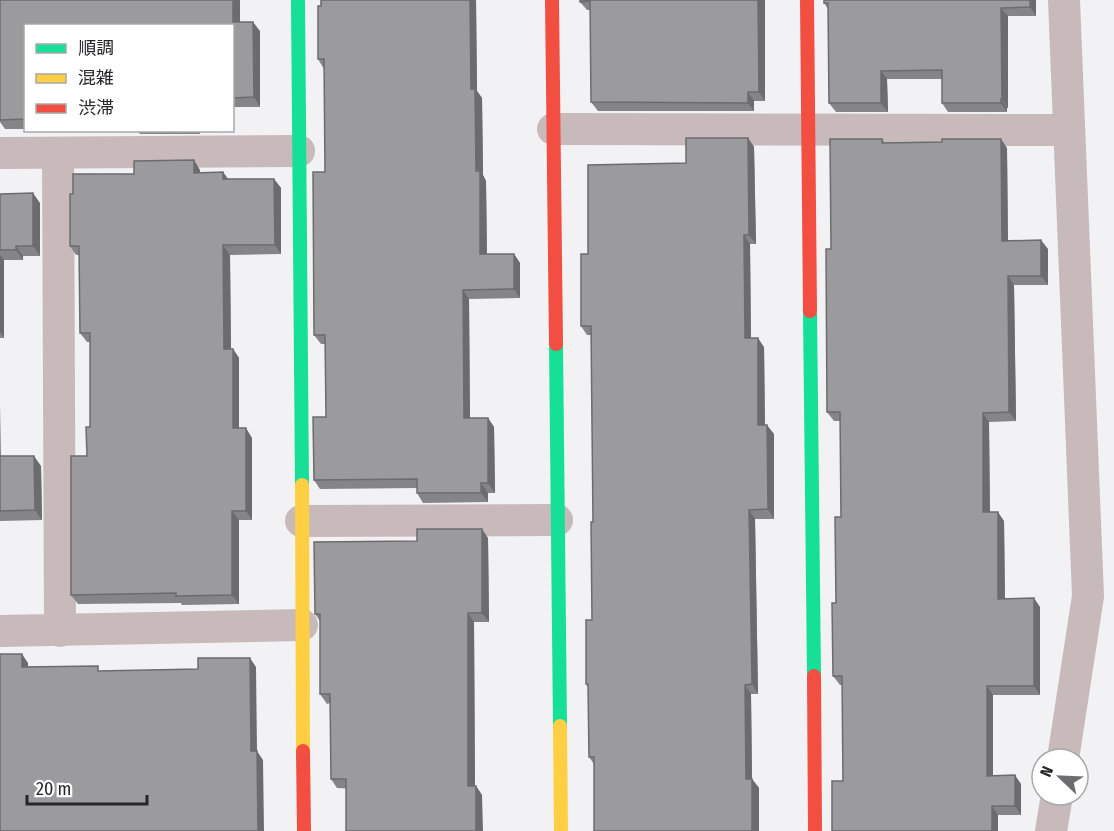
<svg xmlns="http://www.w3.org/2000/svg" width="1114" height="831" viewBox="0 0 1114 831" font-family="'Fira Sans Condensed','Noto Sans JP',sans-serif">
<style>
.lines{fill:none;stroke-linecap:round;stroke-linejoin:round}
.street{stroke:#c8babb;stroke-width:32}
.fast{stroke:#16e098;stroke-width:14}
.slow{stroke:#ffcf43;stroke-width:14}
.jam{stroke:#f24e42;stroke-width:14}
.wall{fill:#858587}
.shaded-wall{fill:#6c6c6e}
.building{fill:#9b9b9d;stroke:#6c6c6e;stroke-width:1.5}
</style>
<rect width="100%" height="100%" fill="#f2f2f4"/>
<g class="lines">
<!-- street -->
<path class="street" d="M553,129L1069,130
M0,153L299,151
M58,153L60,631
M301,521L557,520
M0,631L302,625
M1063,759L1088,596L1064,0
M1051,831L1057,795"/>
<!-- fast -->
<path class="fast" d="M298,0L302,485
M810,311L814,676
M556,344L560,726"/>
<!-- slow -->
<path class="slow" d="M302,485L303,751
M560,726L561,831"/>
<!-- jam -->
<path class="jam" d="M552,0L556,344
M807,0L810,311
M814,676L815,831
M303,751L304,831"/>
</g>
<!-- wall -->
<path class="wall" d="M0,0H240V22L260,31V107H232V26H26V129H5L0,122Z
M321,0H476L477,91L482,98L483,175L486,181L487,254H514L520,263V298L469,299L470,418H488L494,427L495,493H488V502L423,503L417,493V488L320,489L314,480L326,417L325,344H321L314,335L325,172L324,69L318,59Z
M580,0H765V101H754V111H598L591,102V10H587L580,2Z
M824,0H1036V16H1008V108H1007V112H948L942,103V79H887L888,112H836L829,103L828,9L824,3Z
M137,130H200V134H140Z
M748,138L754,147L756,244H750L751,338L764,347L765,425L774,434V519H755L758,694H751L752,779L759,788V831H594V764L589,757L588,687L586,684L592,620L593,522L591,335H587L581,326L588,254L686,163Z
M882,139L885,143L1007,148L1008,241L1048,249V285H1014L1016,421L989,422L990,512L1004,521L1005,598L1040,607V695H993V776L1021,784V815H998L843,781L842,685H840L833,676L841,517L840,421H834L827,412Z
M200,170V172H223L228,179H274L281,188V254L230,255L231,349H233L239,358V428L252,438V520H239V604L182,605L181,603L78,604L71,595L90,427V342H87L80,333L79,255H76L70,246L73,194L134,174Z
M0,194L40,203V256H23V260H4V338H0Z
M0,404V456L41,466L42,520L0,521Z
M488,538L489,622H474L475,786H476L482,795L337,788L331,779L330,703L327,704L320,694V621L315,614L417,541Z"/>
<!-- shaded-wall -->
<path class="shaded-wall" d="M233,0H240V32L233,22Z
M470,0H476L477,91L482,98L483,175L486,181L487,263L480,254L471,89Z
M758,0H765V101L759,92Z
M1030,0H1036V16L1030,7Z
M1001,8L1008,16V108L1002,99Z
M253,22L260,31V107L254,97Z
M881,71L887,79L888,112L881,103Z
M748,92L754,101V111L748,103Z
M1001,99L1007,108V112L1001,103Z
M748,138L754,147L756,244L749,235Z
M1001,139L1007,148L1008,250L1002,241Z
M194,160L200,170V182L194,173Z
M223,172L230,182L223,179Z
M274,179L281,188V254L275,245Z
M33,193L40,203V256L33,246Z
M744,235L750,244L751,347L745,338Z
M1041,240L1048,249V285L1041,276Z
M223,245L230,255L231,358L224,349Z
M16,246L23,256V260L16,250Z
M514,254L520,263V298L514,289Z
M0,255L4,260V338L0,332Z
M1008,276L1014,285L1016,421L1009,412Z
M463,290L469,299L470,427L464,418Z
M758,338L764,347L765,434L758,425Z
M233,349L239,358V438L233,428Z
M0,404L1,466L0,465Z
M983,413L989,422L990,521L983,512Z
M488,418L494,427L495,493L488,483Z
M767,425L774,434V519L768,509Z
M246,428L252,438V520L246,511Z
M34,456L41,466L42,520L35,510Z
M481,483L488,493V502L481,493Z
M749,510L755,519L758,694L752,684Z
M232,511L239,520V604L232,595Z
M998,512L1004,521L1005,608L998,599Z
M482,529L488,538L489,622L482,613Z
M1034,598L1040,607V695L1034,686Z
M468,613L474,622L475,795L468,786Z
M22,654L28,663V676L22,667Z
M250,658L256,667L257,751L263,760L264,831H258L251,751Z
M745,685L751,694L752,779L759,788V831H752L746,779Z
M987,686L993,695V785L987,776Z
M1015,775L1021,784V815L1015,806Z
M476,786L482,795L483,831H476Z
M992,806L998,815V831H992Z"/>
<!-- building -->
<path class="building" d="M0,0H233V22H253L254,97L232,98V26H26V119L0,120Z
M321,0H470L471,89H475L476,171H480V254H514V289L463,290L464,418H488V483H481V493H417V479L314,480L313,417H326L325,335H314L313,172H325L324,59H318V6H321Z
M580,0H758L759,92H748V103L591,102L590,1L580,2Z
M824,0H1030V7L1001,8L1002,99H1001V103H942V70L881,71V103H829L828,3H824Z
M686,138H748L749,235H744L745,338H758V425H767L768,509L749,510L752,684L745,685L746,779H752V831H594V757H589L588,684H586V620H592L591,522H593L591,326H581V254H588V165L686,163Z
M830,139H882V143L942,142V139H1001L1002,241L1041,240V276H1008L1009,412L983,413V512H998V599L1034,598V686H987V776L1015,775V806H992V831H832V781H843L842,676H833L832,603H836L835,517H841L840,412H827L826,249H831Z
M194,160V173L223,172V179H274L275,245H223L224,349H233V428H246V511H232V595L176,596V593L71,595V456H87L86,427H90V333H80L79,246H70V194H73V174H134V161Z
M33,193V246H16V250H0V194Z
M0,456H34L35,510L0,511Z
M417,529H482V613H468V786H476V831H346V779H331L330,694H320V614H315L314,542L417,541Z
M0,654H22V667L98,666V671L198,669V658H250L251,751H257L258,831H0Z"/>
<!-- legend -->
<rect x="24" y="24" width="210" height="108" fill="#ffffff" stroke="#a8a8a9" stroke-width="1.5"/>
<rect x="36" y="44" width="30" height="9" fill="#16e098" stroke="#a8a8a9" stroke-width="1.5"/>
<text x="78" y="54" font-size="18" fill="#262628">順調</text>
<rect x="36" y="74" width="30" height="9" fill="#ffcf43" stroke="#a8a8a9" stroke-width="1.5"/>
<text x="78" y="84" font-size="18" fill="#262628">混雑</text>
<rect x="36" y="104" width="30" height="9" fill="#f24e42" stroke="#a8a8a9" stroke-width="1.5"/>
<text x="78" y="114" font-size="18" fill="#262628">渋滞</text>
<!-- north arrow -->
<g transform="translate(1060 777) rotate(293)"><circle r="28" fill="#ffffff" stroke="#a8a8a9" stroke-width="1.5"/>
<path d="M0-4.5L10 22L0 15L-10 22Z" fill="#6d6d6f"/>
<text y="-9" font-size="16" font-weight="bold" text-anchor="middle" fill="#262628">N</text>
</g>
<!-- scale -->
<path d="M27 795v9h120v-9" fill="none" stroke="#262628" stroke-width="3"/>
<text x="36" y="795" font-size="18" fill="#262628" stroke="#ffffff" stroke-width="4.5" paint-order="stroke">20 m</text>
</svg>
